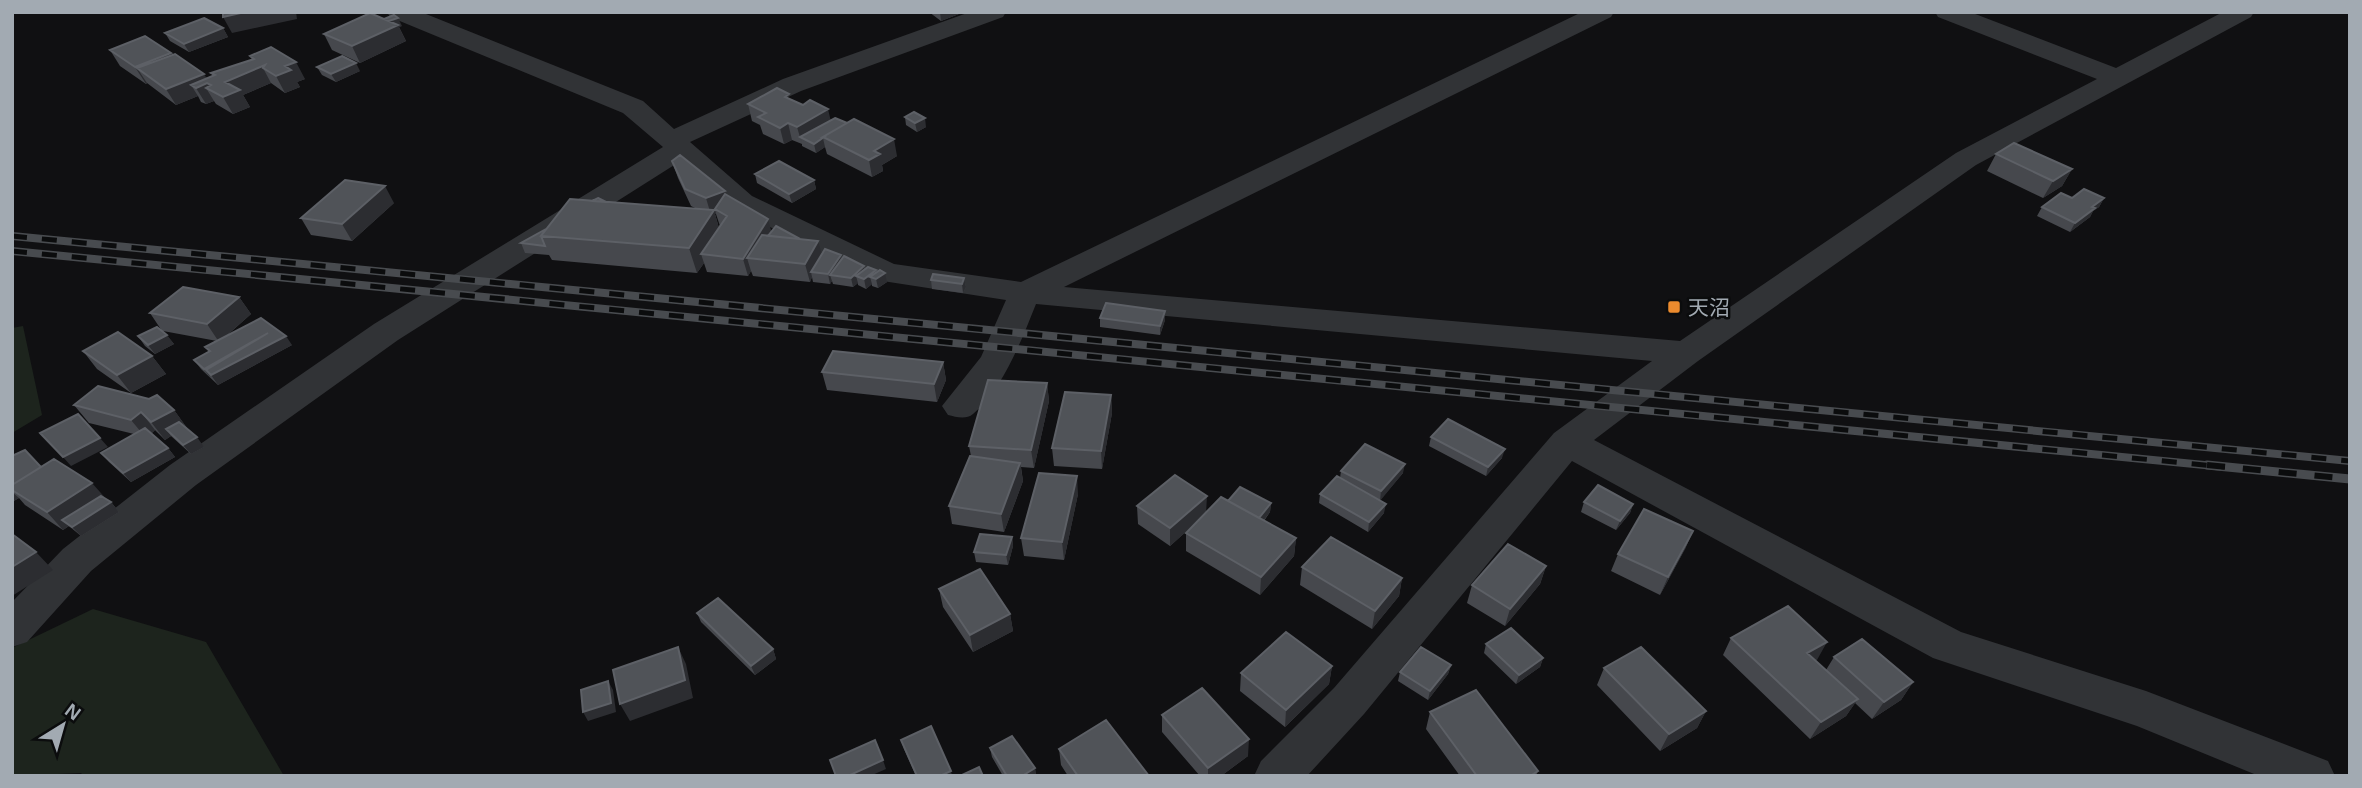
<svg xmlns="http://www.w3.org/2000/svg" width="2362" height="788" viewBox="0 0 2362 788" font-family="Arial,'Noto Sans JP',sans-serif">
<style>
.green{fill:#1d241d}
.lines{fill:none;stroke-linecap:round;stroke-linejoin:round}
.minor{fill:#313336;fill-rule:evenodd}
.rail-far1-casing{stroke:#484b4f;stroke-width:8}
.rail-casing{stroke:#484b4f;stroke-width:9}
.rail-far1{stroke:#0b0c0d;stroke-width:5;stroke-dasharray:15;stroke-linecap:butt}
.rail{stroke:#0b0c0d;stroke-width:6;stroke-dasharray:18;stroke-linecap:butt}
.wall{fill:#46484d;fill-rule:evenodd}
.shaded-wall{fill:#2c2d31}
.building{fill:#505358;stroke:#5d6066;stroke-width:2}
.poi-dot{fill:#ec8b2e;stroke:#0b0c0d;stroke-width:2.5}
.labels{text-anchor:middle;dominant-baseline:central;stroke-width:5;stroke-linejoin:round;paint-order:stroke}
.poi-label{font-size:21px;fill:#a2aab2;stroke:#0b0c0d;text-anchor:start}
</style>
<rect width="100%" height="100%" fill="#101012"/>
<!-- green -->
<path class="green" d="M23,326L42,415L12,433V328Z
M93,609L206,642L284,776H84L81,773L12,776V648Z"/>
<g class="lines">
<!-- minor -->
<path class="minor" d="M387,12H421L643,101L674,129L783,79L970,12H1006L1003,17L801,91L690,142L752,196L894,264L1021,282L1582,12H1614L1611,17L1064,287L1680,341L1956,153L2097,79L1938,17L1935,12H1970L2116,68L2223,12H2254L2251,17L1976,165L1698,361L1594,440L1961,632L2146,691L2328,761L2335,776H2259L2137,726L1933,658L1572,461L1364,714L1307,776H1254L1261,761L1334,688L1554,433L1652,361L1036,304C1022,339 1003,389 973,414C966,420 956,417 948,415L942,406L981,357L1006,300L876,280L732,208L679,162L398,340L196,485L91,571L27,642L12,647V602L63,549L170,465L374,324L663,147L623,113L390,17Z"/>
<!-- rail-far1 casing -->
<g class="rail-far1-casing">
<path id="rail-far1" d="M12,236L2350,461
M12,251L2225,467"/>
</g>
<!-- rail casing -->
<g class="rail-casing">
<path id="rail" d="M2207,465L2350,479"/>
</g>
<!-- rail-far1 -->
<use href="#rail-far1" class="rail-far1"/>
<!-- rail -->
<use href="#rail" class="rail"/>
</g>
<!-- wall -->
<path class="wall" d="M929,12H964L941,21Z
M402,26L399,27L406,41L360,63L332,50L324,34Z
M223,28L228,37L189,52L170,41L165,33Z
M110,50L172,55L207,78L213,76L211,73L252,60L250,56L305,79L297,82L300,87L285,93L271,83L243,95L250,107L233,114L216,104L214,101L206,104L201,102L198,96L176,105L147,83L146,84L120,66Z
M317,67L360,71L336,82L322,75Z
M791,99L831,120L897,156L882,165L883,171L872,177L827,154L825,147L816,153L802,146V144L792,140L784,144L763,134L760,125L752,121L748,104Z
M905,117L926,127L917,132L906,125Z
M1996,154L2072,169L2062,186L2043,198L1987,171Z
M672,161L725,191L726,195L771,232L822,254L864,266L865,269L877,272L887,282L878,288L872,286V284L866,289L858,285V283L853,287L833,284L832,281L830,284L813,282L812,277L810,282L753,276L751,271L748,276L707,272L704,263L697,273L552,260L549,255L525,253L521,243L606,202L697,209L691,206L678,178ZM715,214H716L720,226L719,228Z
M755,174L814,180L816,189L792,203L757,183Z
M2072,198H2104L2099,207L2093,211L2090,217L2070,232L2037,216L2042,207Z
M394,203L352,241L311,235L301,218Z
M964,278L966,287L963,293L932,289L931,280Z
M239,297L251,314L224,338L292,345L218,385L201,369L194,360L209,352L205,347L217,341L163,331L174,344L155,354L145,346L138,336L162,331L150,313Z
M1165,311V320L1160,335L1100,327V318Z
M83,351L152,356L166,374L131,393L97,369Z
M943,362L946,380L937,402L827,390L822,372Z
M1047,383L1049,401L1034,468L1021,467L1023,481L1004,532L952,524L949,506L971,456L969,446Z
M1111,395L1112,413L1102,469L1054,466L1052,448Z
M74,405L174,410L187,428H186L204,447L191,454L171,436L165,440L155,430L151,434L168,448L175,457L131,482L109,462L101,453L134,434L89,423Z
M1431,437L1502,458L1486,476L1429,446Z
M12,456L41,467L106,499L111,502L119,512L81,536L69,526L63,530L25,505L19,498L12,502Z
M1341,471L1403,473L1380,500L1384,513L1368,532L1319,503L1320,494L1340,478Z
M1078,494L1064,560L1024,556L1021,538Z
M1228,501L1271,503L1270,512L1264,521L1296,538L1294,556L1260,595L1186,551V533L1199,520L1170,546L1138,524L1137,506L1206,513Z
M1584,502L1633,504L1630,513L1616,530L1581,512Z
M1693,531L1685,549L1660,595L1611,571L1618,554Z
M1012,537L1013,546L1008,565L976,562L974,552Z
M1546,566L1540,584L1505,626L1467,603L1472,585Z
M1302,567L1402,578L1399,596L1372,629L1300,585Z
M939,589L1010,614L1013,631L973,652L943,607Z
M697,613L773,649L776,659L755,675L701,622Z
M1731,638L1827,642L1815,660L1826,670L1834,657L1913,682L1901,700L1872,719L1855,703L1846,716L1810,739L1723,655Z
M1486,644L1543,658L1540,667L1516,684L1484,653Z
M1451,665L1448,674L1428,700L1398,681L1400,672Z
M1332,666L1329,684L1285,727L1240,691L1241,673Z
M1604,668L1706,711L1697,728L1660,751L1597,685Z
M1430,712L1538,771L1536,776H1460L1426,729Z
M1162,715L1248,756L1221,776H1200L1162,732Z
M901,740L952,776H916L904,749Z
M990,748L1035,768L1036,776H1003L992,757Z
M1059,749L1149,776H1068L1061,765Z"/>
<!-- shaded-wall -->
<path class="shaded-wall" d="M245,12H296L297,19L232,33L223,17Z
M940,12H964L941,21Z
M398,18L402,26L399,27L406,41L360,63L352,46L387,22Z
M223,28L228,37L189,52L184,44Z
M171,53L181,70L137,68L147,83L146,84L135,67Z
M296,62L305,79L297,82L300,87L285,93L276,76L285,66Z
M356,63L360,71L336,82L331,74Z
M265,65L263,68L271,83L243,95L250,107L233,114L223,97L225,82Z
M204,74L214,90L211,85L207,83L212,91L206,88L214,101L206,104L196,88L191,85L198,96L176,105L166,89Z
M828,109L832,126L800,137L802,144L797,127Z
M925,118L926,127L917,132L915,123Z
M788,123L792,140L784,144L780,128Z
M823,138L825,147L816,153L814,144Z
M894,139L897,156L882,165L883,171L872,177L869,160L874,151Z
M2072,169L2062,186L2043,198L2053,181Z
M814,180L816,189L792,203L789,194Z
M385,186L394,203L352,241L342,224Z
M725,191L730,208L715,209L716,214H715L721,235L701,254L704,263L697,273L689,248L711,215L706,198Z
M2104,198L2099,207L2093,211L2090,217L2070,232L2075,223L2092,207Z
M768,219L773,237L747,258L751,271L748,276L743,259Z
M818,241L823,258L811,272L812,277L810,282L805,264Z
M841,255L843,264L830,275L832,281L830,284L828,274Z
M864,266L866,275L856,276L858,283L853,287L851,278Z
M876,270L878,278L885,273L887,282L878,288L876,279L870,277L872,284L866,289L864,279Z
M964,278L966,287L963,293L962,284Z
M239,297L251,314L219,342L207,324Z
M1165,311V320L1160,335V326Z
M268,333L286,336L292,345L218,385L211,375L206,370L211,378L204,369Z
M167,335L174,344L155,354L148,345Z
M152,356L166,374L131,393L117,375Z
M943,362L946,380L937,402L934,384Z
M1047,383L1049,401L1034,468L1031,450Z
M1111,395L1112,413L1102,469L1101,451Z
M174,410L187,428L173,436L166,429L171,436L165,440L151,422Z
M141,412L155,430L146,438L131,420Z
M197,437L204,447L191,454L183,445Z
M100,438L108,447L71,466L63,457Z
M168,448L175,457L131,482L123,473Z
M1505,449L1502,458L1486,476L1488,467Z
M1020,463L1023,481L1004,532L1001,514Z
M1405,464L1403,473L1380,501L1381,491Z
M1077,476L1078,494L1064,560L1062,542Z
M92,483L108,501L62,520L69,526L63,530L47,512Z
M12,492L19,498L12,502Z
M1207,496L1206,514L1170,546V528Z
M111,502L119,512L81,536L72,527Z
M1271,503L1270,512L1257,529V519Z
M1386,504L1384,513L1368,532L1369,522Z
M1633,504L1630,513L1616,530L1620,521Z
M1693,531L1685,549L1660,595L1668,577Z
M1012,537L1013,546L1008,565L1006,555Z
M1296,538L1294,556L1260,595L1261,577Z
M36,552L53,570L12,596V567Z
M1546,566L1540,584L1505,626L1510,609Z
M1402,578L1399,596L1372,629L1375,611Z
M1010,614L1013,631L973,652L970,635Z
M1827,642L1817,660L1797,670L1807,653Z
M678,647L686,664L693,698L630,721L620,704Z
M773,649L776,659L755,675L751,666Z
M1543,658L1540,667L1516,684L1519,675Z
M1451,665L1448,674L1428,700L1430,691Z
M1332,666L1329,684L1285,727L1286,710Z
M608,681L613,690L616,712L588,721L583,712Z
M1913,682L1901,700L1872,719L1884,702Z
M1858,699L1846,716L1810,739L1821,722Z
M1706,711L1697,728L1660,751L1669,734Z
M1249,739L1248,756L1221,776H1208V768Z
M883,760L886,769L870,776H848Z
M1035,768L1036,776H1022Z
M951,771L952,776H940Z"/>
<!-- building -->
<path class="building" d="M223,12H245L223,17Z
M370,13L398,25L352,46L324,34Z
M394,15L398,18L389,21L384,19Z
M204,18L223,28L184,44L165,33Z
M145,36L171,53L135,67L110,50Z
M271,47L296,62L285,66L291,70L276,76L263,68L265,65L225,82L240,90L223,97L206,88L211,85L207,83L196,88L191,85L215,75L211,73L254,59L250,56Z
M175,54L204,74L166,89L137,68Z
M342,56L356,63L331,74L317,67Z
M777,88L789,94L785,97L803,105L810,100L828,109L797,127L788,123L780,128L758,117L766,113L748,104Z
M914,112L925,118L915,123L905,117Z
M835,118L847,123L823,137H824L814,144L800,137Z
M854,119L894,139L874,151L880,154L869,160L823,137Z
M2014,143L2072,169L2053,181L1996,154Z
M680,155L725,191L706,198L685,189L672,161Z
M779,161L814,180L789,194L755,174Z
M345,180L385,186L342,224L301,218Z
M2084,189L2104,198L2092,207L2095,208L2075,223L2042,207L2061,193L2072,198Z
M725,194L768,219L743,259L701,254L727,216L715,209Z
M598,198L606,202L592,201Z
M570,199L714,210L689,248L541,236Z
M776,226L800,239L768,236Z
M546,229L541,236L545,246L521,243Z
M762,235L818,241L805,264L747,258Z
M825,249L841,255L828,274L811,272Z
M844,256L864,266L851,278L830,275Z
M868,267L876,270L864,279L856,276Z
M880,270L885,273L876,279L870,277Z
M933,274L964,278L962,284L931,280Z
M183,287L239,297L207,324L150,313Z
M1106,303L1165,311L1160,326L1100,318Z
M261,318L286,336L211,375L206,370L268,333L204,369L194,360L210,351L205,347Z
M157,327L167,335L148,345L138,336Z
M118,332L152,356L117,375L83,351Z
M833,351L943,362L934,384L822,372Z
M988,380L1047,383L1031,450L969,446Z
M98,386L149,399L157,395L174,410L151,422L141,412L131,420L74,405Z
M1065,392L1111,395L1101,451L1052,448Z
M78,414L100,438L63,457L40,433Z
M1448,419L1505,449L1488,467L1431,437Z
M179,422L197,437L183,445L166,429Z
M145,428L168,448L123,473L101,453Z
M1365,444L1405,464L1381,491L1341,471Z
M25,450L41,467L12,485V456Z
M970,456L1020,463L1001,514L949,506Z
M54,459L92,483L47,512L12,490V485Z
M1039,473L1077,476L1062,542L1021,538Z
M1175,475L1207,496L1170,528L1137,506Z
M1337,476L1386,504L1369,522L1320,494Z
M1598,485L1633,504L1620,521L1584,502Z
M1240,487L1271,503L1259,518L1228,501Z
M101,496L111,502L72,527L62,520Z
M1221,497L1296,538L1261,577L1186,533Z
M1644,509L1693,531L1668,577L1618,554Z
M12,534L36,552L12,567Z
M980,534L1012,537L1006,555L974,552Z
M1331,537L1402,578L1375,611L1302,567Z
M1508,544L1546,566L1510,609L1472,585Z
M980,569L1010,614L970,635L939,589Z
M718,598L773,649L751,666L697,613Z
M1788,606L1827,642L1807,653L1858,699L1821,722L1731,638Z
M1511,628L1543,658L1519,675L1486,644Z
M1286,632L1332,666L1286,710L1241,673Z
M1862,639L1913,682L1884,702L1834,657Z
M678,647L685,680L620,704L613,670Z
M1421,647L1451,665L1430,691L1400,672Z
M1641,647L1706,711L1669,734L1604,668Z
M608,681L611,703L583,712L581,690Z
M1202,688L1249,739L1208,768L1162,715Z
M1476,690L1538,771L1530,776H1477L1430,712Z
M1106,720L1149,776H1078L1059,749Z
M931,726L951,771L940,776H917L901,740Z
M1012,736L1035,768L1022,776H1007L990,748Z
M875,740L883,760L848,776H836L830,760Z
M979,767L983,776H960Z"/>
<!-- markers -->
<rect class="poi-dot" x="1667" y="300" width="14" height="14" rx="3.5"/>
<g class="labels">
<!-- poi labels -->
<g class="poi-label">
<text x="1688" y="307">天沼</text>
</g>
</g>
<!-- border -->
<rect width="2362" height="788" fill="none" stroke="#a2aab2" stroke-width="28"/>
<!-- north arrow -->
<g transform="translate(63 725) rotate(37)" stroke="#0b0c0d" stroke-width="5" paint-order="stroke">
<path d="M0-5L12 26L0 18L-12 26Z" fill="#a2aab2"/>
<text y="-10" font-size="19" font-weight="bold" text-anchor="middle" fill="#a2aab2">N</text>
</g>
</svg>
